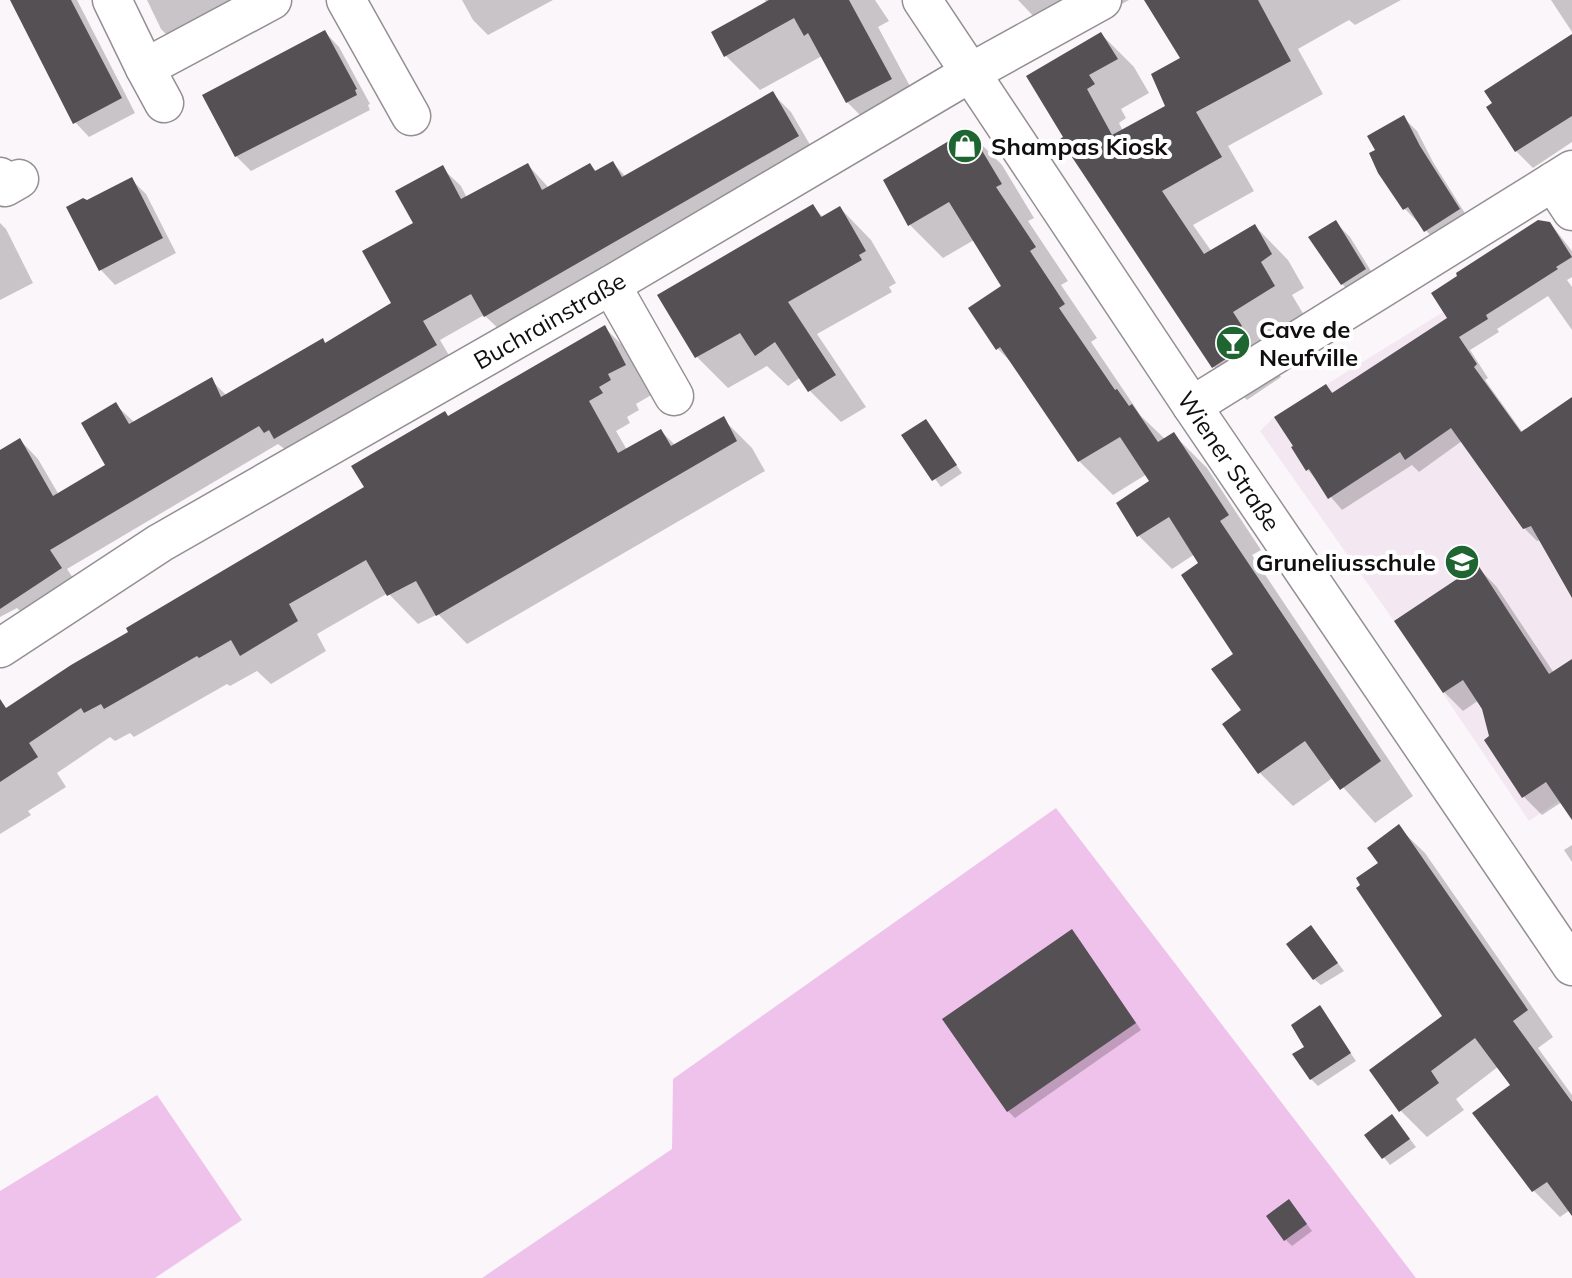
<svg xmlns="http://www.w3.org/2000/svg" width="1572" height="1278" viewBox="0 0 1572 1278" font-family="Mulish,sans-serif">
<style>
.built{fill:#f3e8f2}
.green{fill:#efc2ec}
.shadow{fill:#0003}
.building{fill:#545054}
.lines{fill:none;stroke-linecap:round;stroke-linejoin:round}
.minor-casing{stroke:#948f93;stroke-width:41}
.minor{stroke:#fff;stroke-width:38}
.labels{text-anchor:middle;dominant-baseline:central;stroke-width:8;stroke-linejoin:round;paint-order:stroke}
.poi-label{font-size:24px;font-weight:bold;fill:#100e0f;stroke:#fff;text-anchor:start}
.street-label{font-size:24px;fill:#100e0f;stroke:#fff}
</style>
<rect width="100%" height="100%" fill="#fbf6fa"/>
<!-- built -->
<path class="built" d="M1443,312L1477,364L1474,367L1572,503V792L1529,821L1394,621L1260,431L1274,417Z"/>
<!-- green -->
<path class="green" d="M1056,808L1416,1278H482L672,1149L673,1079Z
M157,1095L242,1220L155,1278H0V1191Z"/>
<!-- shadow -->
<path class="shadow" d="M12,0H77L135,113L89,137L75,122Z
M147,0H258L175,43L161,29Z
M462,0H553L488,35L473,20Z
M765,0H875L889,21L878,27L925,114L882,137L847,102L822,56L760,90L726,56L714,33L767,4Z
M1018,0H1129L1057,41Z
M1158,0H1401L1355,25L1349,20L1298,49L1323,94L1228,146L1254,191L1193,225L1212,252L1255,226L1288,260L1304,288L1292,295L1307,320L1271,362L1281,377L1247,400L1213,366L1063,140L1101,34L1134,67L1149,93L1121,109L1126,118L1119,123L1123,131L1168,107L1183,59Z
M1551,0H1572V32Z
M325,32L339,47L370,104L368,105L370,110L251,171L236,156Z
M1572,37V142L1533,168L1516,151Z
M772,93L791,112L816,155L504,334L484,315L440,340L454,364L294,456L278,444L67,569L79,587L29,620L17,608L0,617V450L20,440L38,459L59,495L108,466L116,405L135,423L211,380L227,396L323,341L326,344L393,304L416,224L442,168L461,186L467,198L528,165L549,188L590,165L597,172L613,163L626,177Z
M1404,118L1417,131L1433,162L1471,223L1439,244L1404,208Z
M969,132L1002,165L1034,218L1028,221L1068,281L1061,285L1097,338L1091,342L1141,416L1166,440L1174,435L1207,468L1261,550L1252,555L1413,796L1375,823L1334,777L1293,806L1259,772L1244,711L1236,655L1201,564L1195,554L1172,569L1139,536L1152,482L1147,474L1113,495L1079,461L1015,366L997,348L1003,287L974,240L943,258L910,225Z
M131,179L146,194L176,253L115,285L101,270L87,202Z
M813,207L824,218L840,208L871,240L896,283L889,287L892,292L817,334L866,407L841,422L809,390L801,377L788,386L767,366L728,388L697,357Z
M0,223L6,229L33,283L0,300Z
M1336,223L1350,237L1379,284L1357,299L1342,284Z
M1550,223L1572,251V277L1567,280L1572,287V330L1548,296L1497,329L1499,332L1470,350L1488,378L1485,380L1523,433L1572,399V594L1541,540L1537,541L1524,528L1462,441L1419,472L1412,465L1342,510L1308,470L1326,386L1334,394L1450,319Z
M604,327L634,357L653,394L636,404L639,410L627,417L630,423L616,431L627,450L661,431L676,446L723,419L752,448L765,471L467,644L438,614L418,624L388,593L317,634L326,651L271,684L257,671L230,686L227,684L134,737L130,733L115,741L110,737L57,773L66,787L28,811L31,815L0,834V714L367,487L449,418Z
M925,421L962,473L941,487L904,436Z
M1477,567L1496,586L1554,673L1572,661V817L1562,802L1542,815L1523,796L1492,737L1484,709L1479,700L1463,711L1444,692Z
M1398,827L1425,853L1553,1037L1538,1048L1572,1095V1213L1570,1210L1560,1217L1534,1191L1513,1085L1499,1066L1456,1099L1464,1110L1427,1137L1400,1110L1444,1016L1380,863Z
M1572,845V862L1564,850Z
M1311,928L1344,971L1321,985L1314,979Z
M1078,938L1141,1030L1015,1118L1008,1111Z
M1320,1008L1356,1061L1318,1086L1311,1079L1307,1048Z
M1392,1116L1416,1147L1390,1165L1366,1135Z
M1295,1208L1312,1231L1292,1246L1285,1239Z"/>
<!-- building -->
<path class="building" d="M10,0H71L122,98L73,124Z
M769,0H849L892,79L846,103L808,33L804,36L794,18L724,57L711,32Z
M1144,0H1258L1291,61L1196,112L1222,157L1162,191L1204,254L1255,224L1272,254L1261,262L1275,286L1233,312L1242,326L1239,328L1250,343L1212,368L1060,139L1063,137L1026,76L1101,32L1118,59L1089,75L1095,84L1087,89L1112,135L1165,106L1151,74L1180,58Z
M325,30L357,89L355,90L357,95L235,157L202,95Z
M1572,34V116L1515,152L1486,107L1492,103L1484,91Z
M773,91L799,136L484,317L471,294L423,321L437,345L274,439L269,430L264,433L259,426L50,550L62,568L0,609V450L20,438L53,496L105,465L81,423L116,402L129,424L212,377L221,397L323,338L325,343L391,303L362,251L413,223L395,191L443,165L461,199L528,163L542,190L590,163L595,171L613,161L622,177Z
M1404,115L1420,146L1460,209L1424,232L1408,207L1403,210L1378,173L1369,153L1375,150L1367,136Z
M969,129L1002,184L996,187L1036,247L1030,251L1065,304L1059,308L1115,390L1117,389L1129,406L1132,404L1158,442L1174,432L1229,515L1220,521L1381,761L1340,790L1305,741L1258,774L1222,724L1241,710L1211,669L1233,654L1181,575L1198,563L1169,517L1137,537L1116,503L1149,481L1120,437L1078,462L1000,347L996,350L968,308L1001,286L949,202L908,226L883,180Z
M132,177L163,238L99,271L66,207L83,198L87,200Z
M813,204L821,217L840,206L866,251L859,255L862,260L788,302L836,375L808,392L775,342L755,356L740,333L695,358L657,295Z
M1336,220L1366,269L1341,285L1308,237Z
M1538,220L1550,222L1572,257L1556,267L1558,269L1486,315L1488,319L1459,337L1477,364L1474,367L1521,432L1572,397V598L1531,526L1523,529L1451,428L1405,460L1400,452L1328,499L1309,469L1306,471L1291,447L1293,446L1274,417L1326,384L1332,393L1447,318L1431,293L1457,276L1456,273Z
M605,325L626,365L608,374L611,380L599,387L603,393L589,401L618,453L661,429L671,446L724,416L737,441L436,616L416,581L387,596L366,560L289,604L298,621L240,656L231,640L199,658L197,656L104,709L101,704L84,713L81,708L29,743L38,757L0,782V699L6,708L71,665L128,632L126,628L364,487L351,466L445,411L448,416Z
M926,419L957,465L932,481L901,435Z
M1478,565L1549,674L1572,659V820L1546,782L1522,798L1484,740L1489,736L1482,709L1463,680L1443,693L1394,621Z
M1399,824L1528,1010L1513,1021L1572,1102V1216L1547,1182L1532,1192L1472,1113L1510,1085L1475,1038L1431,1071L1439,1083L1399,1112L1369,1070L1442,1016L1356,888L1360,885L1356,878L1378,863L1367,848Z
M1311,925L1338,963L1313,980L1286,944Z
M1072,929L1136,1023L1007,1112L942,1019Z
M1320,1005L1351,1053L1310,1080L1292,1054L1304,1047L1291,1025Z
M1392,1114L1410,1139L1382,1159L1364,1135Z
M1289,1199L1307,1224L1284,1241L1266,1216Z"/>
<g class="lines">
<!-- minor casing -->
<g class="minor-casing">
<g id="minor">
<path d="M112,0L145,68"/>
<path d="M346,0L411,116"/>
<path id="s1" d="M922,0L1192,406L1572,966"/>
<path d="M164,103L145,68L272,0"/>
<path d="M0,177L5,187L19,179"/>
<path d="M1553,182L1572,211"/>
<path d="M611,285L674,396"/>
<path d="M1192,406L1572,170"/>
<path id="s2" d="M0,648L160,543L611,285L970,73L1102,0"/>
</g>
</g>
<!-- minor -->
<use href="#minor" class="minor"/>
</g>
<!-- icons -->
<defs>
<g id="shop-disc" transform="scale(1.8)"><circle r="9.5" fill="#1f6531" stroke="#fff"/><path d="M-5-2.5h2.3a2.7 3.5 0 0 1 5.4 0H5L5.5 6h-11ZM-1.5-2.5h3a1.5 2.3 0 0 0-3 0Z" fill="#fff"/></g>
<g id="bar-disc" transform="scale(1.8)"><circle r="9.5" fill="#1f6531" stroke="#fff"/><path d="M-6-5H6L.8 .8V4.5H3.5V6h-7V4.5H-.8V.8Z" fill="#fff"/></g>
<g id="school-disc" transform="scale(1.8)"><circle r="9.5" fill="#1f6531" stroke="#fff"/><path d="M0-5L7-2L0 1L-7-2ZM-4 1L0 2.5L4 1V4Q0 6-4 4Z" fill="#fff"/></g>
</defs>
<g fill-rule="evenodd">
<use href="#shop-disc" x="965" y="146"/>
<use href="#bar-disc" x="1233" y="343"/>
<use href="#school-disc" x="1462" y="562"/>
</g>
<g class="labels">
<!-- poi labels -->
<g class="poi-label">
<text x="991" y="146">Shampas Kiosk</text>
<text x="1259" y="329">Cave de<tspan x="1259" dy="28">Neufville</tspan></text>
<text x="1436" y="562" text-anchor="end">Gruneliusschule</text>
</g>
<!-- street labels -->
<g class="street-label">
<text stroke="none"><textPath href="#s2" startOffset="640">Buchrainstraße</textPath></text>
<text stroke="none"><textPath href="#s1" startOffset="554">Wiener Straße</textPath></text>
</g>
</g>
</svg>
